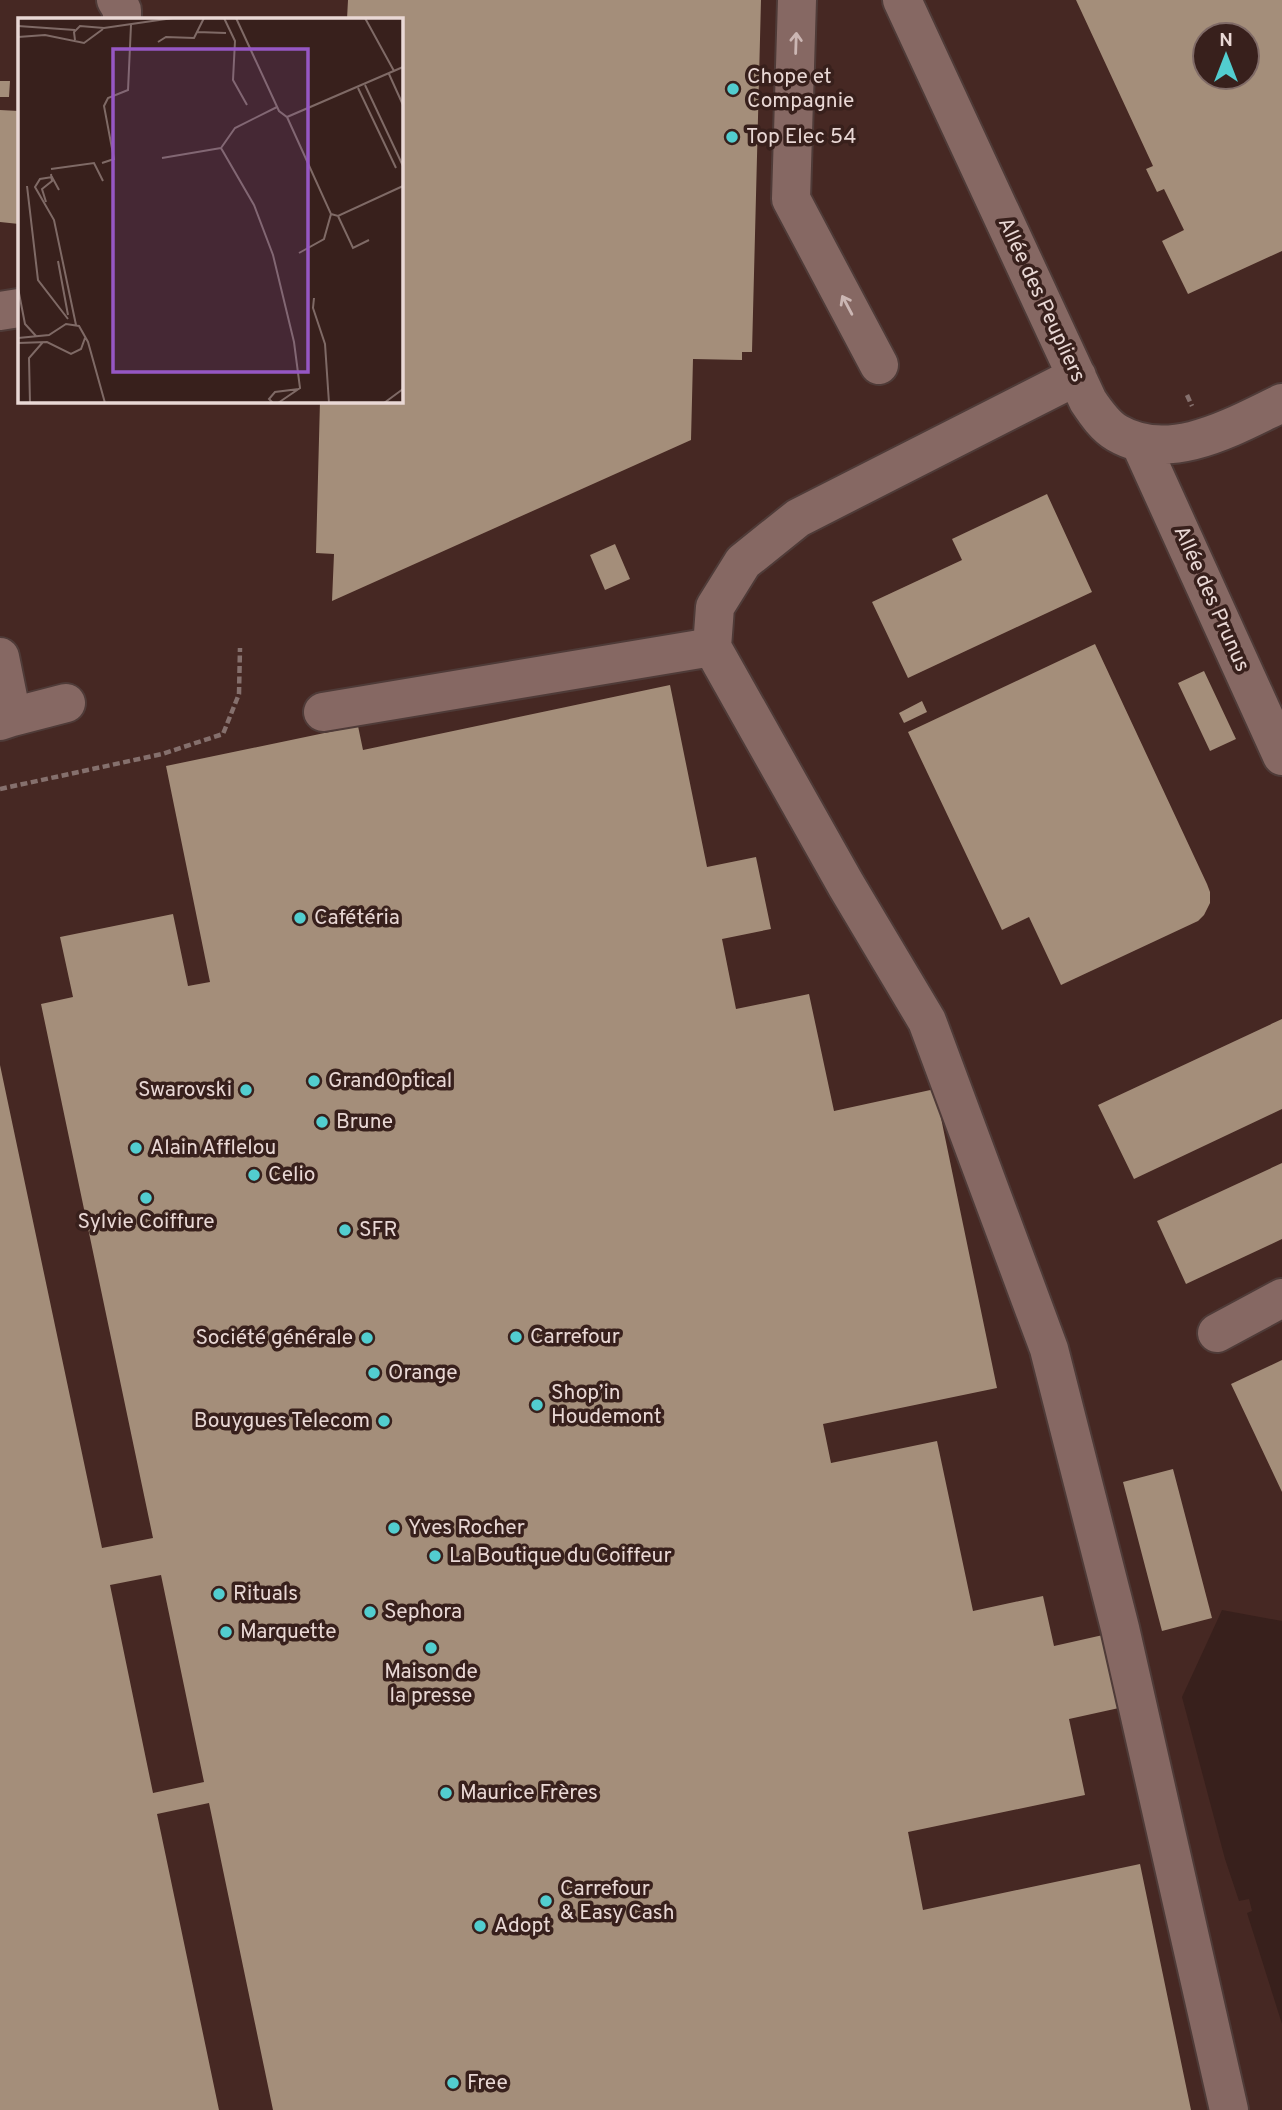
<svg xmlns="http://www.w3.org/2000/svg" width="1282" height="2110" viewBox="0 0 1282 2110" font-family="Overpass,sans-serif">
<style>
.built{fill:#462823;fill-rule:evenodd}
.building{fill:#a48e7a;fill-rule:evenodd}
.lines{fill:none;stroke-linecap:round;stroke-linejoin:round}
.minor-casing{stroke:#4f3b38;stroke-width:42}
.path{stroke:#85706d;stroke-width:4.5;stroke-dasharray:7 3.5;stroke-linecap:butt}
.minor{stroke:#866863;stroke-width:38}
.oneway{stroke:#cbb6b3}
.poi-dot{fill:#52cdcf;stroke:#38201c;stroke-width:2.5}
.labels{text-anchor:middle;dominant-baseline:central;stroke-width:7;stroke-linejoin:round;paint-order:stroke}
.poi-label{font-size:21px;fill:#e9d8d5;stroke:#38201c;text-anchor:start}
.street-label{font-size:21px;fill:#e9d8d5;stroke:#38201c}
.inset-road{fill:none;stroke:#7f6a66;stroke-width:2}
.view{fill:#9657c4;fill-opacity:0.15;stroke:#9657c4;stroke-width:3.5}
.inset-edge{fill:none;stroke:#e9d8d5;stroke-width:3.5}
</style>
<rect width="100%" height="100%" fill="#38201c"/>
<!-- built -->
<path class="built" d="M0,0H1282V1621L1222,1610L1182,1697L1225,1859L1239,1901L1249,1899L1252,1911L1247,1913L1282,2024V2110H0ZM19,19H401V401H19ZM1205,35H1247V77H1205Z"/>
<!-- building -->
<path class="building" d="M348,0H761L752,352H742V360L693,359L691,440L332,601L334,554L316,553L320,401H401V19H347Z
M1076,0H1282V251L1188,294L1162,241L1184,230L1164,189L1157,192L1146,169L1153,166ZM1205,35H1247V77H1205Z
M0,81H10L9,97H0Z
M0,110L19,111V224L0,222Z
M1047,494L1092,592L908,678L872,602L962,560L952,539Z
M615,544L630,579L605,590L590,555Z
M1095,644L1207,884L1210,892V903L1204,915L1198,921L1061,985L1029,917L1002,930L908,732Z
M1204,671L1236,739L1210,751L1178,683Z
M670,685L707,867L756,857L771,929L722,939L736,1009L809,994L834,1111L935,1089L997,1388L823,1424L831,1463L937,1441L973,1611L1043,1596L1054,1646L1103,1635L1119,1708L1069,1719L1085,1795L908,1832L923,1910L1140,1864L1191,2110H273L209,1803L157,1814L219,2110H0V1065L102,1548L153,1538L41,1004L73,997L60,937L173,914L188,986L210,982L166,766L358,726L363,750ZM161,1575L204,1782L153,1793L110,1585Z
M922,701L927,712L904,723L899,713Z
M1282,1019V1109L1134,1179L1098,1105Z
M1282,1163V1239L1186,1284L1157,1221Z
M1282,1360V1492L1231,1384Z
M1173,1469L1212,1618L1162,1631L1123,1482Z"/>
<g class="lines">
<!-- minor casing -->
<g class="minor-casing">
<path id="minor" d="M116,0L122,10V19
M797,0L791,199L879,365
M902,0L1088,401C1096,413 1105,426 1117,433C1170,464 1234,426 1282,403
M0,311L19,308
M1077,376L798,518L743,562L715,607L712,647L846,885L927,1021L1049,1349L1120,1628L1229,2110
M1140,443L1282,756
M0,657L12,717L0,721
M323,712L712,647
M12,717L66,703
M1217,1333L1282,1298"/>
</g>
<!-- path -->
<path class="path" d="M1187,395L1192,406
M0,789L162,754L223,734L239,694L240,648"/>
<!-- minor -->
<use href="#minor" class="minor"/>
</g>
<!-- one-way arrows -->
<defs><path id="oneway-shaft" d="M-6 0H5M1.5-3L5.5 0L1.5 3" fill="none" stroke-width="1.6" stroke-linecap="round" stroke-linejoin="round" transform="scale(1.75)"/></defs>
<g class="oneway">
<use href="#oneway-shaft" transform="translate(796 43) rotate(-88)"/>
<use href="#oneway-shaft" transform="translate(847 305) rotate(-118)"/>
</g>
<!-- markers -->
<g class="poi-dot">
<circle cx="733" cy="89" r="7"/>
<circle cx="732" cy="137" r="7"/>
<circle cx="300" cy="918" r="7"/>
<circle cx="314" cy="1081" r="7"/>
<circle cx="246" cy="1090" r="7"/>
<circle cx="322" cy="1122" r="7"/>
<circle cx="136" cy="1148" r="7"/>
<circle cx="254" cy="1175" r="7"/>
<circle cx="146" cy="1198" r="7"/>
<circle cx="345" cy="1230" r="7"/>
<circle cx="516" cy="1337" r="7"/>
<circle cx="367" cy="1338" r="7"/>
<circle cx="374" cy="1373" r="7"/>
<circle cx="537" cy="1405" r="7"/>
<circle cx="384" cy="1421" r="7"/>
<circle cx="394" cy="1528" r="7"/>
<circle cx="435" cy="1556" r="7"/>
<circle cx="219" cy="1594" r="7"/>
<circle cx="370" cy="1612" r="7"/>
<circle cx="226" cy="1632" r="7"/>
<circle cx="431" cy="1648" r="7"/>
<circle cx="446" cy="1793" r="7"/>
<circle cx="546" cy="1901" r="7"/>
<circle cx="480" cy="1926" r="7"/>
<circle cx="453" cy="2083" r="7"/>
</g>
<g class="labels">
<!-- poi labels -->
<g class="poi-label">
<text x="747" y="77">Chope et<tspan x="747" dy="24">Compagnie</tspan></text>
<text x="746" y="137">Top Elec 54</text>
<text x="314" y="918">Cafétéria</text>
<text x="328" y="1081">GrandOptical</text>
<text x="232" y="1090" text-anchor="end">Swarovski</text>
<text x="336" y="1122">Brune</text>
<text x="150" y="1148">Alain Afflelou</text>
<text x="268" y="1175">Celio</text>
<text x="146" y="1222" text-anchor="middle">Sylvie Coiffure</text>
<text x="359" y="1230">SFR</text>
<text x="530" y="1337">Carrefour</text>
<text x="353" y="1338" text-anchor="end">Société générale</text>
<text x="388" y="1373">Orange</text>
<text x="551" y="1393">Shop’in<tspan x="551" dy="24">Houdemont</tspan></text>
<text x="370" y="1421" text-anchor="end">Bouygues Telecom</text>
<text x="408" y="1528">Yves Rocher</text>
<text x="449" y="1556">La Boutique du Coiffeur</text>
<text x="233" y="1594">Rituals</text>
<text x="384" y="1612">Sephora</text>
<text x="240" y="1632">Marquette</text>
<text x="431" y="1672" text-anchor="middle">Maison de<tspan x="431" dy="24">la presse</tspan></text>
<text x="460" y="1793">Maurice Frères</text>
<text x="560" y="1889">Carrefour<tspan x="560" dy="24">&amp; Easy Cash</tspan></text>
<text x="494" y="1926">Adopt</text>
<text x="467" y="2083">Free</text>
</g>
<!-- street labels -->
<g class="street-label">
<text transform="translate(1041 300) rotate(65)">Allée des Peupliers</text>
<text transform="translate(1211 599) rotate(66)">Allée des Prunus</text>
</g>
</g>
<!-- overview -->
<g transform="translate(18 18)">
<rect width="385" height="385" fill="#38201c"/>
<path class="inset-road" d="M206,0L217,23L215,62L229,87M218,0L261,93L269,99L385,49M347,0L376,53M0,8L57,12M179,14L208,15M0,19L27,17L66,25L85,11M57,22L56,14L62,8L86,10L155,0M140,24L148,19L176,20L186,0M371,56L385,87M347,67L385,148M340,70L378,150M259,89L217,110L203,130L236,187L255,237L276,324L282,370L260,385M269,99L313,196L306,221L281,235M144,140L203,130M84,145L96,141L86,88L90,80L110,72L113,7M33,151L76,145L85,163M9,168L20,262L50,301M41,172L34,159L22,161L17,169L36,202L58,307M28,184L24,171L34,163L33,156M313,196L320,198L385,168M320,198L335,230L351,222M40,243L50,297M0,270L7,306L18,318M296,280L295,290L307,326L311,385M0,320L31,317L48,306L61,308L70,324L87,385M0,325L29,324L53,336L63,331L67,320M12,385L11,340L25,324M255,385L251,381L257,374L281,371M366,385L385,371"/>
<path class="view" d="M95,31H290V354H95Z"/>
<rect width="385" height="385" class="inset-edge"/>
</g>
<!-- north arrow -->
<g transform="translate(1226 56)"><circle r="33" fill="#38201c" stroke="#7f6a66" stroke-width="2"/>
<path d="M0-5L12 26L0 18L-12 26Z" fill="#52cdcf"/>
<text y="-10" font-size="19" font-weight="bold" text-anchor="middle" fill="#e9d8d5">N</text>
</g>
</svg>
